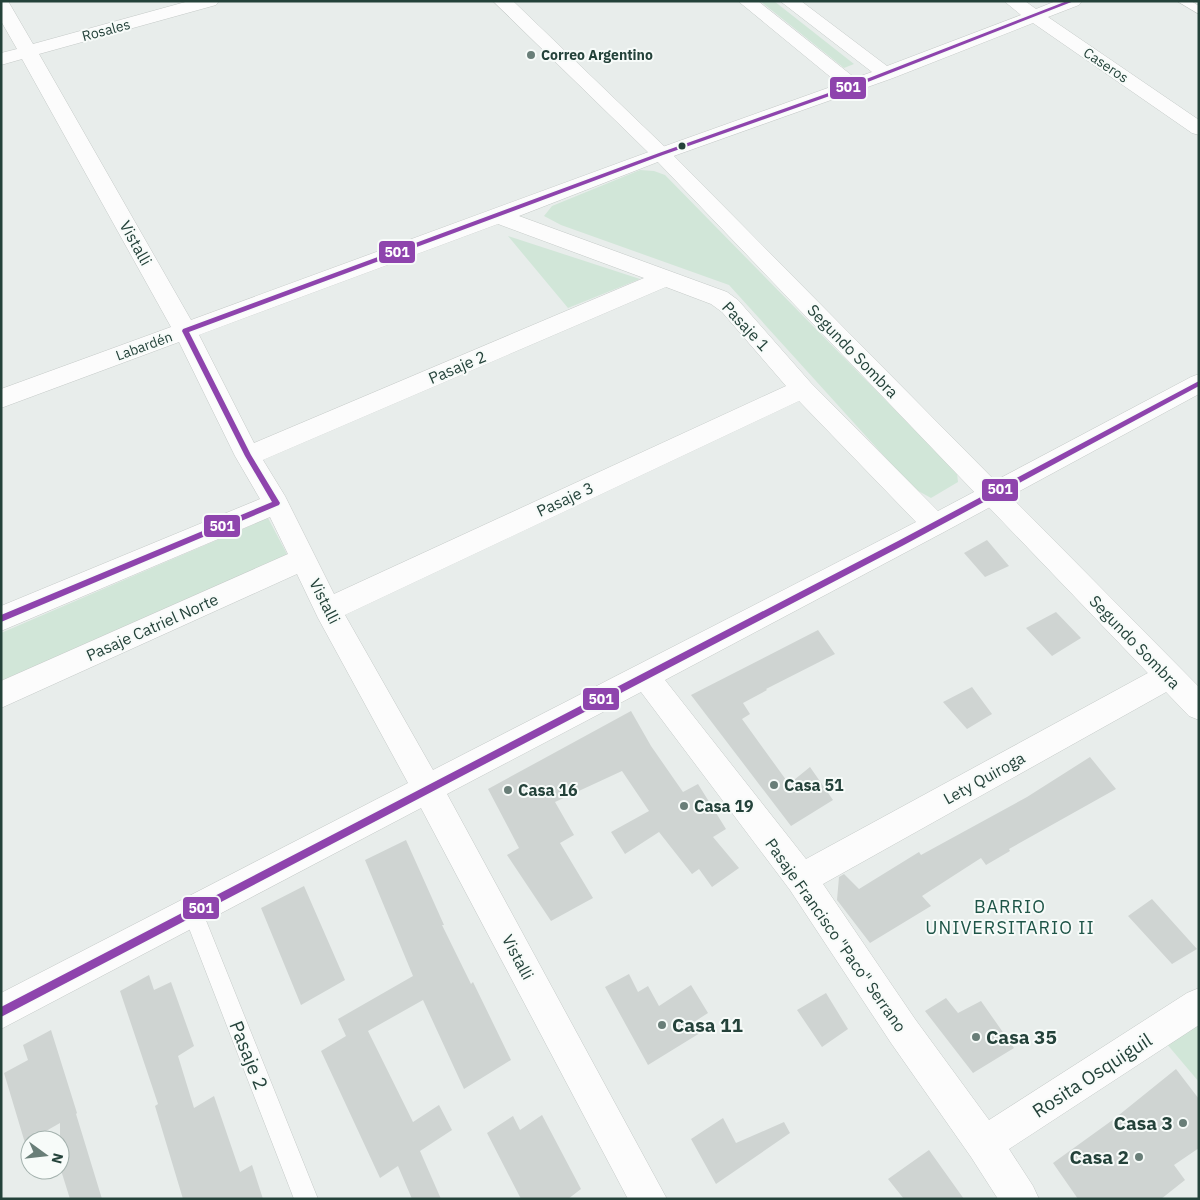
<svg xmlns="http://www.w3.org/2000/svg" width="1200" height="1200" viewBox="0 0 1200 1200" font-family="'IBM Plex Sans',sans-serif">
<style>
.green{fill:#d1e6d8}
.building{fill:#cfd4d2}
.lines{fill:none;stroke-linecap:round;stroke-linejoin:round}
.service-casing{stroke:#c5cac8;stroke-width:1}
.minor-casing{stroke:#c5cac8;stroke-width:1}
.tertiary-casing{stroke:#c5cac8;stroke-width:1}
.service{fill:#fcfcfc;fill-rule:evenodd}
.minor{fill:#fcfcfc;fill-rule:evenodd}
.tertiary{fill:#fcfcfc;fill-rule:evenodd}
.bus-1-casing{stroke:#f7fbf9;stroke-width:3}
.bus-1{fill:#8e44ad;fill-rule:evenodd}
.poi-dot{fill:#697e78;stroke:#f7fbf9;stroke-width:2}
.bus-dot{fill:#24423a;stroke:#f7fbf9;stroke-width:2}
.labels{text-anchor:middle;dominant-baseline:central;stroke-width:4;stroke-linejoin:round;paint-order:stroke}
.far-street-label{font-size:14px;fill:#24423a;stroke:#f7fbf9}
.far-poi-label{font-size:14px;font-weight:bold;fill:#24423a;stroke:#f7fbf9;text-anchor:start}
.street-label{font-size:16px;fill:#24423a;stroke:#f7fbf9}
.poi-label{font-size:16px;font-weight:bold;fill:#24423a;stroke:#f7fbf9;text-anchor:start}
.neighbourhood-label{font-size:18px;letter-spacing:1px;fill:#1f5548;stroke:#f7fbf9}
.near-poi-label{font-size:19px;font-weight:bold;fill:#24423a;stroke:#f7fbf9;text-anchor:start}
.near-street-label{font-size:19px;fill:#24423a;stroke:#f7fbf9}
.line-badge{stroke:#f7fbf9;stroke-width:2}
.badge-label{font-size:14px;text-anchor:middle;font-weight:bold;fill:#fff}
</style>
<rect width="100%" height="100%" fill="#e8edeb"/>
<!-- green -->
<path class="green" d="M760,1H774L854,64L844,68Z
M640,170L654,171L665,175L957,473L958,482L931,498L913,488L729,285L561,225L544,216L552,206Z
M508,236L640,279L568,308Z
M268,518L288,556L1,683V633Z
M1199,1021V1082L1166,1043Z"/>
<!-- building -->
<path class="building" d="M987,540L1009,566L985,577L964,553Z
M1056,612L1081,638L1052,656L1026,628Z
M818,630L835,654L766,689L767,690L743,703L750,714L742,719L789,784L810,767L833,800L791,826L691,695Z
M972,687L992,714L967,729L943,702Z
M631,711L651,746L683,792L698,784L726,829L713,837L739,868L712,887L699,869L692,874L659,832L625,854L611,832L649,811L622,771L555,802L574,835L560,843L593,898L551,921L507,855L519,848L488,789Z
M1090,757L1116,789L1009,849L1010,851L986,865L981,858L922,896L931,906L870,943L837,900L839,877L844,874L859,889L919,852L921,855L1027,797Z
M406,840L444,925H442L471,984L473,982L511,1060L464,1089L423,1000L368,1031L413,1122L439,1105L452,1130L420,1151L441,1199H412L398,1166L380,1178L321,1051L346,1036L338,1019L413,976L365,860Z
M304,886L345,980L301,1005L261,908Z
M1152,899L1197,949L1172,964L1128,916Z
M629,974L638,992L648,986L659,1006L691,985L708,1013L694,1022L700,1033L648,1065L605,987Z
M149,975L154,990L171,982L194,1046L178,1056L194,1108L214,1096L240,1172L252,1165L263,1199H183L155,1106L158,1104L120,991Z
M826,993L848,1029L822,1047L797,1010Z
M946,998L958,1013L981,1001L1014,1048L973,1073L925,1011Z
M51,1030L77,1113L76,1114L102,1199H70L60,1167V1123L25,1143L4,1073L28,1060L23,1045Z
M1176,1069L1199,1099V1148L1174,1165L1185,1180L1161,1199H1078L1053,1163L1114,1119Z
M542,1115L581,1189L568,1199H521L487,1133L513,1116L520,1130Z
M723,1118L736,1143L784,1122L790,1133L716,1184L691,1139Z
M929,1150L964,1199H904L888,1179Z"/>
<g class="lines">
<!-- service casing -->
<g class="service-casing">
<path id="service" d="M1177,1H1191L1199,6V14Z
M192,900L199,903L318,1199H294L182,910L185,903Z"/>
</g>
<!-- minor casing -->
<g class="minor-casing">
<path id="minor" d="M1,1H8L33,44L189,1H219L216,5L39,54L191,320L654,150L839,84L738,1H758L855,78L872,72L780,1H801L887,66L1021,15L1004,1H1025L1036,9L1056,1H1082L1079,5L1048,17L1199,120V135L1192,133L1033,23L893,78L668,158L519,216L727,292L738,300L811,383L938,511L1191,377L1199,374V394L944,532L665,680L806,859L1157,668L1167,664L1177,668L1181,677L1177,686L823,884L915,1019L989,1120L1187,993L1199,988V1025L1009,1149L1033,1186L1039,1199H998L971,1157L891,1043L790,890L641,692L447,794L667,1199H628L421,808L1,1029V993L408,783L318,618L297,574L1,708V681L288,554L270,517L1,631V606L260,499L235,456L179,342L1,408V389L171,327L22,59L1,65V53L17,49L1,21ZM498,224L644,278L254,443L199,335ZM666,287L711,304L722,312L786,386L334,594L285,496L263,460ZM799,401L916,522L433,770L345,615Z"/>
</g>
<!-- tertiary casing -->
<g class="tertiary-casing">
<path id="tertiary" d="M493,1H513L668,150L1199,687V720L1189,716L654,158Z"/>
</g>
<!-- service -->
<use href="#service" class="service"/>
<!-- minor -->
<use href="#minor" class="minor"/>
<!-- tertiary -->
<use href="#tertiary" class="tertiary"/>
<!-- bus-1 casing -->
<g class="bus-1-casing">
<path id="bus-1" d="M1067,1H1074L855,87L663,155L189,332L251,455L280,503L279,505L1,622V615L272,502L245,456L182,331L183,329L659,153L851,85Z
M1199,381V386L904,545L1,1017V1007L898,541Z"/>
</g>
<!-- bus-1 -->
<use href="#bus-1" class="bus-1"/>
</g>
<!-- markers -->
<g class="poi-dot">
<circle cx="531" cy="55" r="5"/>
<circle cx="774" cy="785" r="5"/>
<circle cx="508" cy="790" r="5"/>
<circle cx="684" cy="806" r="5"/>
<circle cx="662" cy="1025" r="5"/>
<circle cx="976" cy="1037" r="5"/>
<circle cx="1183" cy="1123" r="5"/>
<circle cx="1139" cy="1157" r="5"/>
</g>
<circle class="bus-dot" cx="682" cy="146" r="4.5"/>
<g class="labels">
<!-- far-street labels -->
<g class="far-street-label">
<text transform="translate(106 30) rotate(-15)">Rosales</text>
<text transform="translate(1106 65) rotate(34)">Caseros</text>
<text transform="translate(144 346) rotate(-20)">Labardén</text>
</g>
<!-- far-poi labels -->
<g class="far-poi-label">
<text x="541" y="55">Correo Argentino</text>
</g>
<!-- street labels -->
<g class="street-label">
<text transform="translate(136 243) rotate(61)">Vistalli</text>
<text transform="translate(746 326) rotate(47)">Pasaje 1</text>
<text transform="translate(853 351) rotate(46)">Segundo Sombra</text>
<text transform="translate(457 367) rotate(-23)">Pasaje 2</text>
<text transform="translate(565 499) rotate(-25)">Pasaje 3</text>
<text transform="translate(325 601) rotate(63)">Vistalli</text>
<text transform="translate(152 627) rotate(-24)">Pasaje Catriel Norte</text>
<text transform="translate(1135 642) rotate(46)">Segundo Sombra</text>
<text transform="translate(984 778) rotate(-29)">Lety Quiroga</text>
<text transform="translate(836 935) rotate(55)">Pasaje Francisco "Paco" Serrano</text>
<text transform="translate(518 957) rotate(62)">Vistalli</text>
</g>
<!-- poi labels -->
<g class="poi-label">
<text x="784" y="785">Casa 51</text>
<text x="518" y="790">Casa 16</text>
<text x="694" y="806">Casa 19</text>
</g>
<!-- neighbourhood labels -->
<g class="neighbourhood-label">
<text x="1010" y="906">BARRIO<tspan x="1010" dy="21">UNIVERSITARIO II</tspan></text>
</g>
<!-- near-poi labels -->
<g class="near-poi-label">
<text x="672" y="1025">Casa 11</text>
<text x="986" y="1037">Casa 35</text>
<text x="1173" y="1123" text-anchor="end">Casa 3</text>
<text x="1129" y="1157" text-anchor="end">Casa 2</text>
</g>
<!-- near-street labels -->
<g class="near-street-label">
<text transform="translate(249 1055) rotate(68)">Pasaje 2</text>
<text transform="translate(1092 1075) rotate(-33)">Rosita Osquiguil</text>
</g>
</g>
<g class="line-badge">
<rect x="829" y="76" width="38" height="24" rx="5" fill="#8e44ad"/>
<rect x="378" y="240" width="38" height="24" rx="5" fill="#8e44ad"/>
<rect x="981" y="478" width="38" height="24" rx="5" fill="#8e44ad"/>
<rect x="203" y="514" width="38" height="24" rx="5" fill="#8e44ad"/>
<rect x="582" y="687" width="38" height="24" rx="5" fill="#8e44ad"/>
<rect x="182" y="896" width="38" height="24" rx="5" fill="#8e44ad"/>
</g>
<g class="badge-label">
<text x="848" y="92">501</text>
<text x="397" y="257">501</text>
<text x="1000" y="494">501</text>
<text x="222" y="531">501</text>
<text x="601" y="704">501</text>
<text x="201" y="913">501</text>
</g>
<!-- border -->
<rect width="1200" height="1200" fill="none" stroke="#24423a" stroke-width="5"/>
<!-- north arrow -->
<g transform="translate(45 1155) rotate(105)"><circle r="24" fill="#f7fbf9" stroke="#a3b1ad"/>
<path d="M0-4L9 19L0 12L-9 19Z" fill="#697e78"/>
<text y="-8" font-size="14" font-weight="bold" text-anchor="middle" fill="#24423a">N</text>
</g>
</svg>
